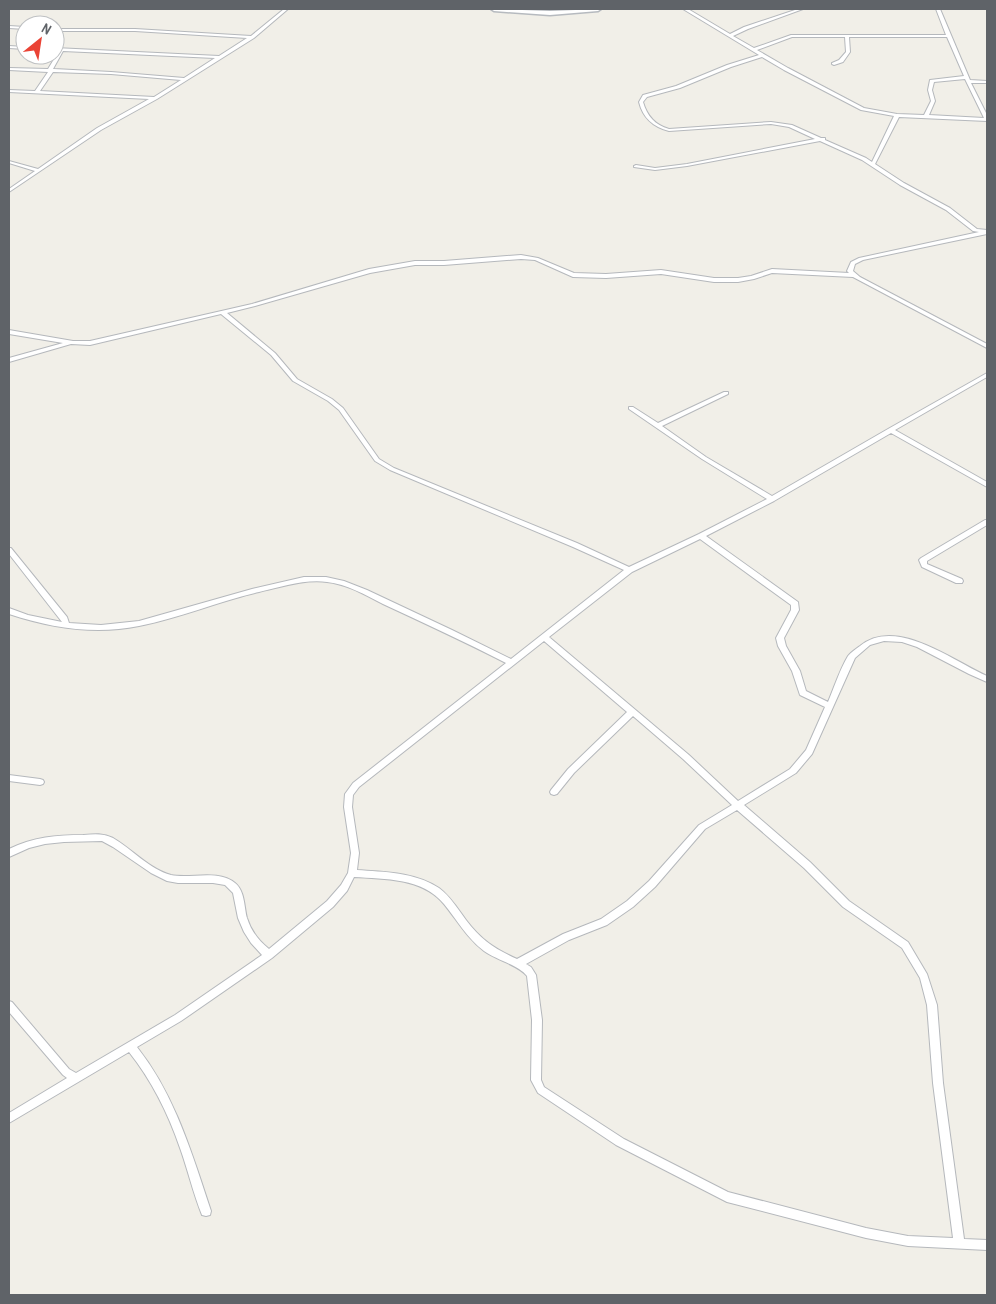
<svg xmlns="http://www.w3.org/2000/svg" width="996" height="1304" viewBox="0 0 996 1304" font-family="'Archivo Narrow',sans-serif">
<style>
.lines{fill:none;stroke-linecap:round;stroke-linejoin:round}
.minor-casing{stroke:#b5b8bc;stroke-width:2}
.secondary-casing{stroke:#b6babf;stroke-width:3}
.minor{fill:#fff;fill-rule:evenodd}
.secondary{fill:#fff;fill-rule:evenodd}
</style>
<rect width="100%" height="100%" fill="#f1efe8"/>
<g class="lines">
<!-- minor casing -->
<g class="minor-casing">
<path id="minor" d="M284,9H288L254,38L157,99L101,130L9,192V189L35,171L9,163V161L38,169L97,128L149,99L9,92V90L35,91L48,72L9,70V68L48,69L59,51L55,50V48L219,56L247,38L135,31H55V29H135L251,36ZM63,51L215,58L184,78L111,72L54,69H53ZM53,72L111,74L181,80L154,97L40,91Z
M683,9H688L730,34L744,27L798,9H803L748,29L733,36L754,48L791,35H946L936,9H940L970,80L987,81V83H971L987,115V121L899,117L875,164L904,183L950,208L977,229L987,230V234L863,260L855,264L853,271L860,277L987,344V348L853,277L772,273L754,279L738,282H714L661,274L606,278L573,277L535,260L521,259L444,265H415L370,273L255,306L227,313L275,353L297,379L332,399L343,408L379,459L394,468L577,543L629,567L699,534L767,499L702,459L629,409V407H633L658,423L724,392H728V394L662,426L706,457L772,496L888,429L987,373V377L895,430L987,482V487L891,433L774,501L706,536L798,602L799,610L784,638L786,646L800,671L806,691L828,702C834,688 840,669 848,656C851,652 856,649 860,646C896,616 953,661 987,676V682L969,674L917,647L902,642L884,641L870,645L855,658L812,754L796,773L744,805L810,862L849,901L908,942L927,974L937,1005L943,1083L964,1239L987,1240V1250L908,1246L866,1238L727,1202L616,1145L538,1093L531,1080L532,1020L527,976C519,965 496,960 484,951C467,938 457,920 444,904C423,878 385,879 354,877L347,891L333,907L272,958L181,1021L137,1047C175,1095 192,1154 211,1211L210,1215L206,1216L202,1215C193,1193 188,1170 180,1148C168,1113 152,1081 129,1052L9,1123V1113L67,1078L63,1075L9,1012V1001L12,1002L69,1069L76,1073L175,1015L262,955L251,943L244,932L238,918L233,893L225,885L213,883H178L167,881L151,873L113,847L102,841L64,842L45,844L29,848L9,857V849C33,837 57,835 83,835C94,834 103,833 113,838C132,849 149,869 171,875C191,879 218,869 235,883C245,891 244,907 247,918C251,931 259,941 269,949L327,901L341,885L348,873L351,853L344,807L345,794L353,783L506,663C465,642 424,623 383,604C365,595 347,584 327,582C305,579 281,587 259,592C219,601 180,618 139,626C95,635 51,628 9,614V608L28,615L62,622L9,554V548H11L67,617L69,623L101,625L139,621L252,589L304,577H326L344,581L367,590L452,630L511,659L624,570L573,547L390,470L375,461L339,410L328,401L293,381L271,355L221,314L90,345L71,344L9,362V358L63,343L9,334V330L73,341H90L252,304L369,269L415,261H444L521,255L538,258L574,273L606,274L661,270L714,278H738L751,276L772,269L849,273L847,271L851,262L859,258L979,232L973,231L946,210L900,185L862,160L820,141L687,166L655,170L634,167V166L636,165L655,168L687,164L815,139L789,127L771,124L669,131C653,127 643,118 639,102L643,95L676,86L727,65L759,55ZM792,37H845L846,52L839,60L832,63V64L834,65L843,62L850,52L849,37H947L964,76L930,80L928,90L931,101L924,115L897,114L864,108L788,68L757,50ZM762,57L784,70L861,110L894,116L872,162L866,158L825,140V138H821L792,125L771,122L669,129C655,125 647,116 643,102L647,97L680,88L731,67ZM965,79L984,118L929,115L935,101L932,90L934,82ZM700,539L791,605V610L776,638L778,646L792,671L800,695L825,707L806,750L790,769L738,801L689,755L549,637L632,572ZM544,641L627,712L568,769L551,790L550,792L551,794L554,795L557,794L574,773L633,716L683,759L732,805L699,825L649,881L627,901L601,919L563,934L517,959C495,949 481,940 466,920C458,909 450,896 439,888C415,872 384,872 357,870L359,853L352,807L353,795L359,787ZM737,810L804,868L843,907L902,948L920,978L927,1005L933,1083L953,1238L908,1236L866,1228L728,1192L624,1139L544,1087L541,1080L542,1020L536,975L531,967L526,964L569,940L607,925L633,907L655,887L705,829Z
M9,26L25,27V29L9,28Z
M9,46L25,47V49L9,48Z
M985,520H987V525L927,561V564L962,579L963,581L962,583H956L922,567L919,560L921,558Z
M9,775L40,779L43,780L44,782L43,784L40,785L9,781Z"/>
</g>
<!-- secondary casing -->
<g class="secondary-casing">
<path id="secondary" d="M491,9L550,11L601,9L598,11L550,15L494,11Z"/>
</g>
<!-- minor -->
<use href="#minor" class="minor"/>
<!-- secondary -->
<use href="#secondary" class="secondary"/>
</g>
<!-- border -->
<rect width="996" height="1304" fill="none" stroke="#5f6368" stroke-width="20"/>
<!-- north arrow -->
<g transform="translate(40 40) rotate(30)"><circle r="24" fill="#ffffff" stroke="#bfc1c3"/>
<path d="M0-4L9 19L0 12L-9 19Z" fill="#ea4335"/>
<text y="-8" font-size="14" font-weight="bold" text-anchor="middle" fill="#5f6368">N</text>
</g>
</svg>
